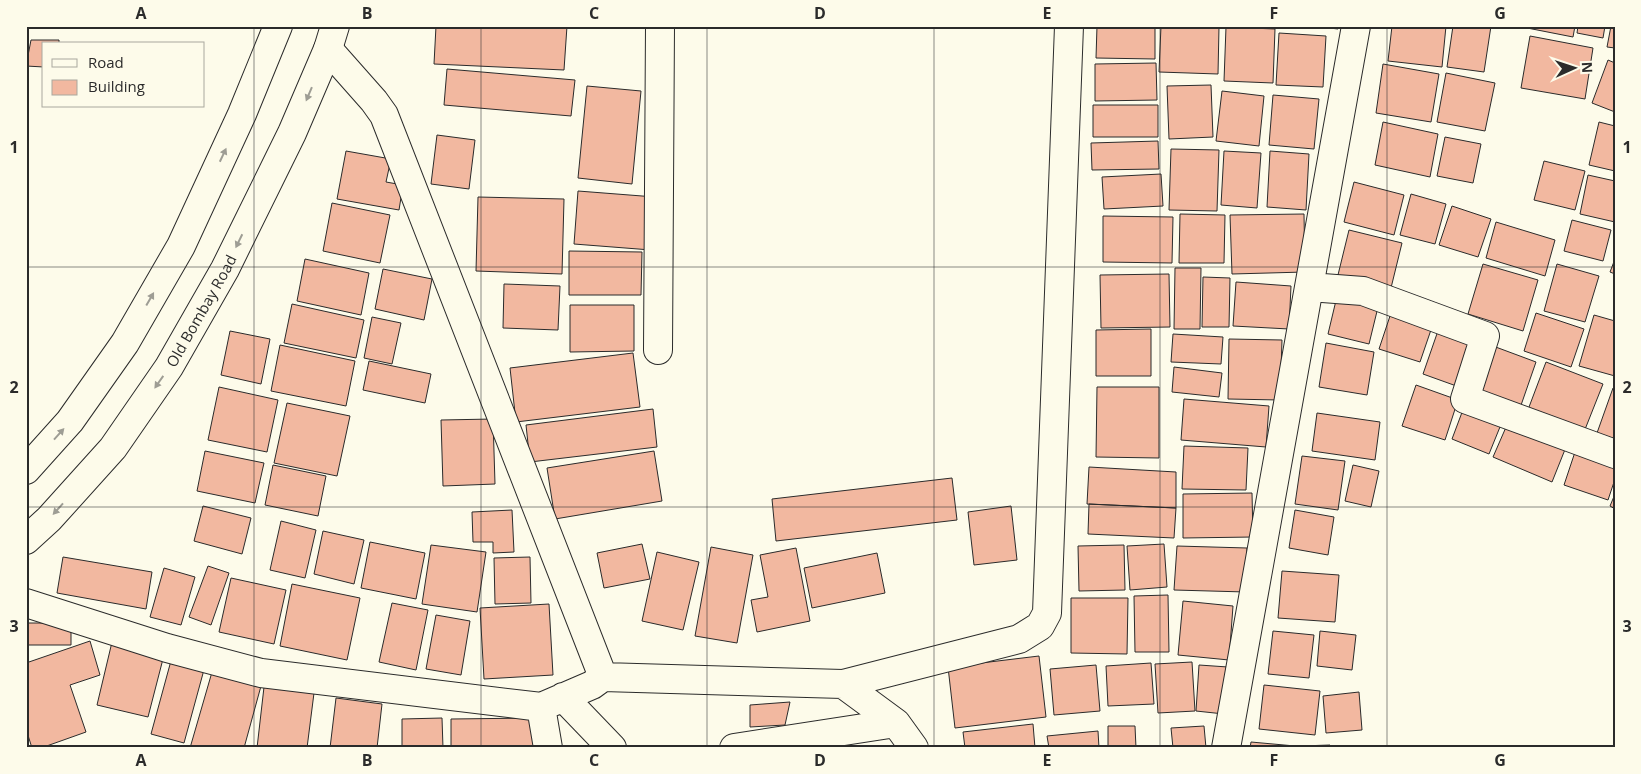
<svg xmlns="http://www.w3.org/2000/svg" width="1641" height="774" viewBox="0 0 1641 774" font-family="'Open Sans',sans-serif">
<style>
.building{fill:#f2b8a0;stroke:#2b2b2b}
.lines{fill:none;stroke-linecap:round;stroke-linejoin:round}
.minor-casing{stroke:#2b2b2b;stroke-width:30}
.major-casing{stroke:#2b2b2b;stroke-width:30}
.minor{stroke:#fdfbea;stroke-width:28}
.major{stroke:#fdfbea;stroke-width:28}
.oneway{fill:#9e9d94}
.grid{fill:none;stroke:#2b2b2b;stroke-width:1;stroke-opacity:0.55}
.labels{text-anchor:middle;dominant-baseline:central;stroke-width:4;stroke-linejoin:round;paint-order:stroke}
.street-label{font-size:15px;fill:#2b2b2b;stroke:#fdfbea}
.neatline{fill:none;stroke:#2b2b2b;stroke-width:2}
.grid-label{font-size:16px;text-anchor:middle;font-weight:bold;fill:#2b2b2b}
</style>
<rect width="100%" height="100%" fill="#fdfbea"/>
<!-- building -->
<path class="building" d="M436,26H567L564,70L434,64Z
M1097,26H1155V59L1096,58Z
M1161,26L1219,27L1218,74L1159,72Z
M1313,26H1338V29Z
M1392,26H1446L1442,67L1388,61Z
M1453,26H1491L1484,72L1447,67Z
M1517,26H1575L1573,37Z
M1578,26H1605L1603,38L1577,33Z
M1611,26H1615V48L1607,47Z
M1226,27L1275,29L1273,83L1224,81Z
M1279,33L1326,36L1323,87L1276,85Z
M1530,36L1593,48L1585,99L1521,88Z
M31,40H59V44H44V67L26,66Z
M1608,60L1615,63V112L1592,103Z
M1156,63L1157,100L1095,101V64Z
M1383,64L1439,74L1431,122L1376,113Z
M447,69L575,80L571,116L444,105Z
M1446,73L1495,83L1485,131L1437,122Z
M1211,85L1213,137L1169,139L1167,86Z
M587,86L641,91L632,184L578,178Z
M1222,91L1264,96L1259,146L1216,141Z
M1273,95L1319,99L1314,149L1269,145Z
M1093,105H1158V137H1093Z
M1383,122L1438,134L1430,177L1375,165Z
M1599,122L1615,126V171L1589,165Z
M437,135L475,140L469,189L431,184Z
M1445,137L1481,144L1473,183L1437,176Z
M1158,141L1159,169L1092,170L1091,143Z
M1171,149L1219,150L1217,211L1169,210Z
M346,151L391,159L386,182L403,185L399,210L337,199Z
M1224,151L1261,153L1257,208L1221,205Z
M1270,151L1309,154L1306,210L1267,207Z
M1544,161L1585,171L1575,210L1534,200Z
M1161,174L1163,206L1104,209L1102,177Z
M1588,175L1615,181V222L1580,214Z
M1354,182L1404,195L1394,235L1344,222Z
M578,191L655,197L651,250L574,244Z
M1411,194L1446,204L1435,244L1400,235Z
M478,197L564,199L562,274L476,271Z
M332,203L390,215L380,263L323,251Z
M1452,206L1491,219L1478,257L1439,245Z
M1180,214L1225,215L1224,263H1179Z
M1304,214L1305,272L1232,274L1230,215Z
M1103,216L1173,217L1172,263L1103,262Z
M1572,220L1611,230L1603,261L1564,251Z
M1496,222L1555,240L1545,276L1486,258Z
M1349,230L1402,243L1390,292L1337,279Z
M569,251L642,252L641,295H569Z
M305,259L369,273L361,315L297,301Z
M1615,259V274L1610,272Z
M1483,264L1538,280L1523,331L1468,314Z
M1557,264L1599,276L1585,322L1544,311Z
M1175,268H1201L1200,329H1174Z
M383,269L432,279L424,320L375,309Z
M1169,274L1170,327L1101,328L1100,275Z
M1203,277L1230,278L1229,327H1202Z
M1236,282L1291,286L1289,329L1233,326Z
M504,284L560,286L558,330L503,328Z
M1338,292L1379,303L1369,344L1328,334Z
M292,304L364,320L356,358L284,343Z
M570,305H634V351L570,352Z
M1393,307L1434,321L1420,362L1379,349Z
M1536,313L1584,329L1571,367L1524,351Z
M1594,315L1615,321V376L1579,366Z
M372,317L401,323L392,364L364,358Z
M1440,325L1480,339L1462,388L1423,374Z
M1151,329V376H1096V330Z
M230,331L270,339L261,384L221,375Z
M1173,334L1223,337L1221,364L1171,362Z
M1229,339L1282,340L1280,400L1228,399Z
M1326,343L1374,352L1367,395L1319,387Z
M280,345L355,361L346,406L271,391Z
M1493,346L1536,362L1519,411L1476,396Z
M633,353L640,407L516,422L510,368Z
M369,361L431,374L425,403L363,390Z
M1546,362L1603,384L1582,437L1526,415Z
M1174,367L1222,373L1219,397L1172,392Z
M1416,385L1458,400L1445,440L1402,426Z
M219,387L278,400L267,452L208,440Z
M1097,387H1159V458L1096,457Z
M1613,388L1615,389V439L1597,433Z
M1184,399L1269,406L1266,447L1181,440Z
M287,403L350,416L337,476L274,463Z
M1464,407L1502,422L1489,454L1452,439Z
M653,409L657,447L530,462L526,425Z
M1317,413L1380,422L1375,460L1312,451Z
M1510,418L1568,442L1552,482L1493,457Z
M493,419L495,484L443,486L441,420Z
M1184,446L1248,448L1246,490L1182,489Z
M205,451L264,463L255,503L197,491Z
M654,451L662,501L555,519L547,468Z
M1575,452L1615,464V479L1608,500L1564,485Z
M1302,456L1345,461L1338,510L1295,504Z
M273,465L326,476L318,516L265,505Z
M1353,465L1379,471L1371,507L1345,501Z
M1089,467L1176,472V508L1087,504Z
M952,478L957,520L776,541L772,499Z
M1252,493L1253,537L1183,538V494Z
M1615,494V509L1610,506Z
M1089,504L1176,508L1174,538L1088,534Z
M203,506L251,518L242,554L194,541Z
M1011,506L1017,560L974,565L968,512Z
M512,510L514,552L493,553V542H473L472,512Z
M1295,510L1334,517L1328,555L1289,548Z
M281,521L316,530L305,578L270,570Z
M323,531L364,540L354,584L314,574Z
M370,542L425,553L416,599L361,588Z
M642,544L650,579L604,588L597,553Z
M1164,544L1167,587L1130,590L1127,546Z
M431,545L486,552L477,612L422,604Z
M1124,545L1125,590L1079,591L1078,546Z
M1177,546L1247,548L1246,592L1174,590Z
M711,547L753,555L737,643L695,636Z
M796,548L810,621L757,632L751,600L768,597L760,555Z
M657,552L699,562L683,630L642,621Z
M877,553L885,593L812,608L804,568Z
M63,557L152,572L146,609L57,593Z
M530,557L531,603L495,604L494,558Z
M208,566L229,573L211,625L189,617Z
M164,568L195,577L181,625L150,617Z
M1282,571L1339,575L1335,622L1278,618Z
M231,578L286,590L274,644L219,632Z
M292,584L360,598L347,660L280,646Z
M1168,595L1169,652H1135L1134,596Z
M1071,598H1128L1127,654L1071,653Z
M1183,601L1233,606L1229,660L1178,655Z
M392,603L428,610L416,670L379,662Z
M549,604L553,675L484,679L480,608Z
M436,615L470,621L461,675L426,669Z
M26,623H71V645H26Z
M1273,631L1314,635L1309,678L1268,674Z
M1320,631L1356,635L1352,670L1317,666Z
M90,641L100,675L70,685L86,732L41,748H32L26,729V663Z
M112,642L164,655L148,717L97,705Z
M1039,656L1046,717L955,728L948,667Z
M172,657L205,666L184,743L151,734Z
M1192,662L1195,711L1158,713L1155,664Z
M1151,663L1154,704L1108,706L1106,666Z
M1096,665L1100,711L1054,715L1050,669Z
M1199,665L1228,667L1224,714L1196,711Z
M212,672L261,686L244,748H190Z
M1264,685L1320,691L1315,735L1259,729Z
M264,687L314,693L307,748H257Z
M1359,692L1362,730L1326,733L1323,696Z
M336,698L382,704L377,748H330Z
M790,702L785,725L750,727V705Z
M442,718L443,748H402V719Z
M535,718L536,748H451V719Z
M1033,724L1035,748H965L963,732Z
M1108,726H1135L1136,748H1108Z
M1204,726L1206,748H1173L1171,728Z
M1098,731L1099,748H1049L1047,736Z
M1251,742L1295,746V748H1250Z
M1330,745V748H1301V746Z
M1546,746V748L1500,747Z"/>
<g class="lines">
<!-- minor casing -->
<g class="minor-casing">
<path id="minor" d="M328,49L374,101L384,115L603,677L843,684L896,723L914,748
M1309,287L1363,291L1485,336L1465,399L1615,454
M658,350L660,26
M26,603L167,648L261,673L541,707L592,685L603,677
M843,684L1019,639L1040,626L1047,613L1069,26
M563,697L612,748
M541,707L548,748
M734,748L896,723
M1226,748L1356,26"/>
</g>
<!-- major casing -->
<g class="major-casing">
<g id="major">
<path d="M26,470L70,421L125,343L181,246L242,114L278,26"/>
<path id="s1" d="M26,540L49,519L113,448L169,367L225,269L292,133L328,49L335,26"/>
</g>
</g>
<!-- minor -->
<use href="#minor" class="minor"/>
<!-- major -->
<use href="#major" class="major"/>
</g>
<!-- one-way arrows -->
<defs><path id="oneway-solid" d="M-6-.8H1V-3.2L6.5 0L1 3.2V.8H-6Z" transform="scale(1.25)"/></defs>
<g class="oneway">
<use href="#oneway-solid" transform="translate(309 94) rotate(113)"/>
<use href="#oneway-solid" transform="translate(223 155) rotate(-65)"/>
<use href="#oneway-solid" transform="translate(239 241) rotate(116)"/>
<use href="#oneway-solid" transform="translate(150 299) rotate(-60)"/>
<use href="#oneway-solid" transform="translate(159 382) rotate(125)"/>
<use href="#oneway-solid" transform="translate(59 434) rotate(-48)"/>
<use href="#oneway-solid" transform="translate(58 509) rotate(132)"/>
</g>
<!-- grid -->
<path class="grid" d="M254,26V748M481,26V748M707,26V748M934,26V748M1160,26V748M1387,26V748M26,267H1615M26,507H1615"/>
<g class="labels">
<!-- street labels -->
<g class="street-label">
<text stroke="none"><textPath href="#s1" startOffset="290">Old Bombay Road</textPath></text>
</g>
</g>
<!-- border -->
<rect width="1641" height="774" fill="none" stroke="#fdfbea" stroke-width="55"/>
<!-- legend -->
<rect x="42" y="42" width="162" height="65" fill="#fdfbea" stroke="#a9a89e"/>
<rect x="52" y="59" width="25" height="8" fill="#fdfbea" stroke="#a9a89e"/>
<text x="88" y="68" font-size="15" fill="#2b2b2b">Road</text>
<rect x="52" y="80" width="25" height="15" fill="#f2b8a0" stroke="#a9a89e"/>
<text x="88" y="92" font-size="15" fill="#2b2b2b">Building</text>
<!-- north arrow -->
<g transform="translate(1574 68) rotate(87)" stroke="#fdfbea" stroke-width="4" paint-order="stroke">
<path d="M0-4L9 19L0 12L-9 19Z" fill="#2b2b2b"/>
<text y="-8" font-size="14" font-weight="bold" text-anchor="middle" fill="#2b2b2b">N</text>
</g>
<rect x="28" y="28" width="1586" height="718" class="neatline"/>
<g class="grid-label">
<text x="141" y="19">A</text>
<text x="367" y="19">B</text>
<text x="594" y="19">C</text>
<text x="820" y="19">D</text>
<text x="1047" y="19">E</text>
<text x="1274" y="19">F</text>
<text x="1500" y="19">G</text>
<text x="14" y="153">1</text>
<text x="1627" y="153">1</text>
<text x="14" y="393">2</text>
<text x="1627" y="393">2</text>
<text x="14" y="632">3</text>
<text x="1627" y="632">3</text>
<text x="141" y="766">A</text>
<text x="367" y="766">B</text>
<text x="594" y="766">C</text>
<text x="820" y="766">D</text>
<text x="1047" y="766">E</text>
<text x="1274" y="766">F</text>
<text x="1500" y="766">G</text>
</g>
</svg>
